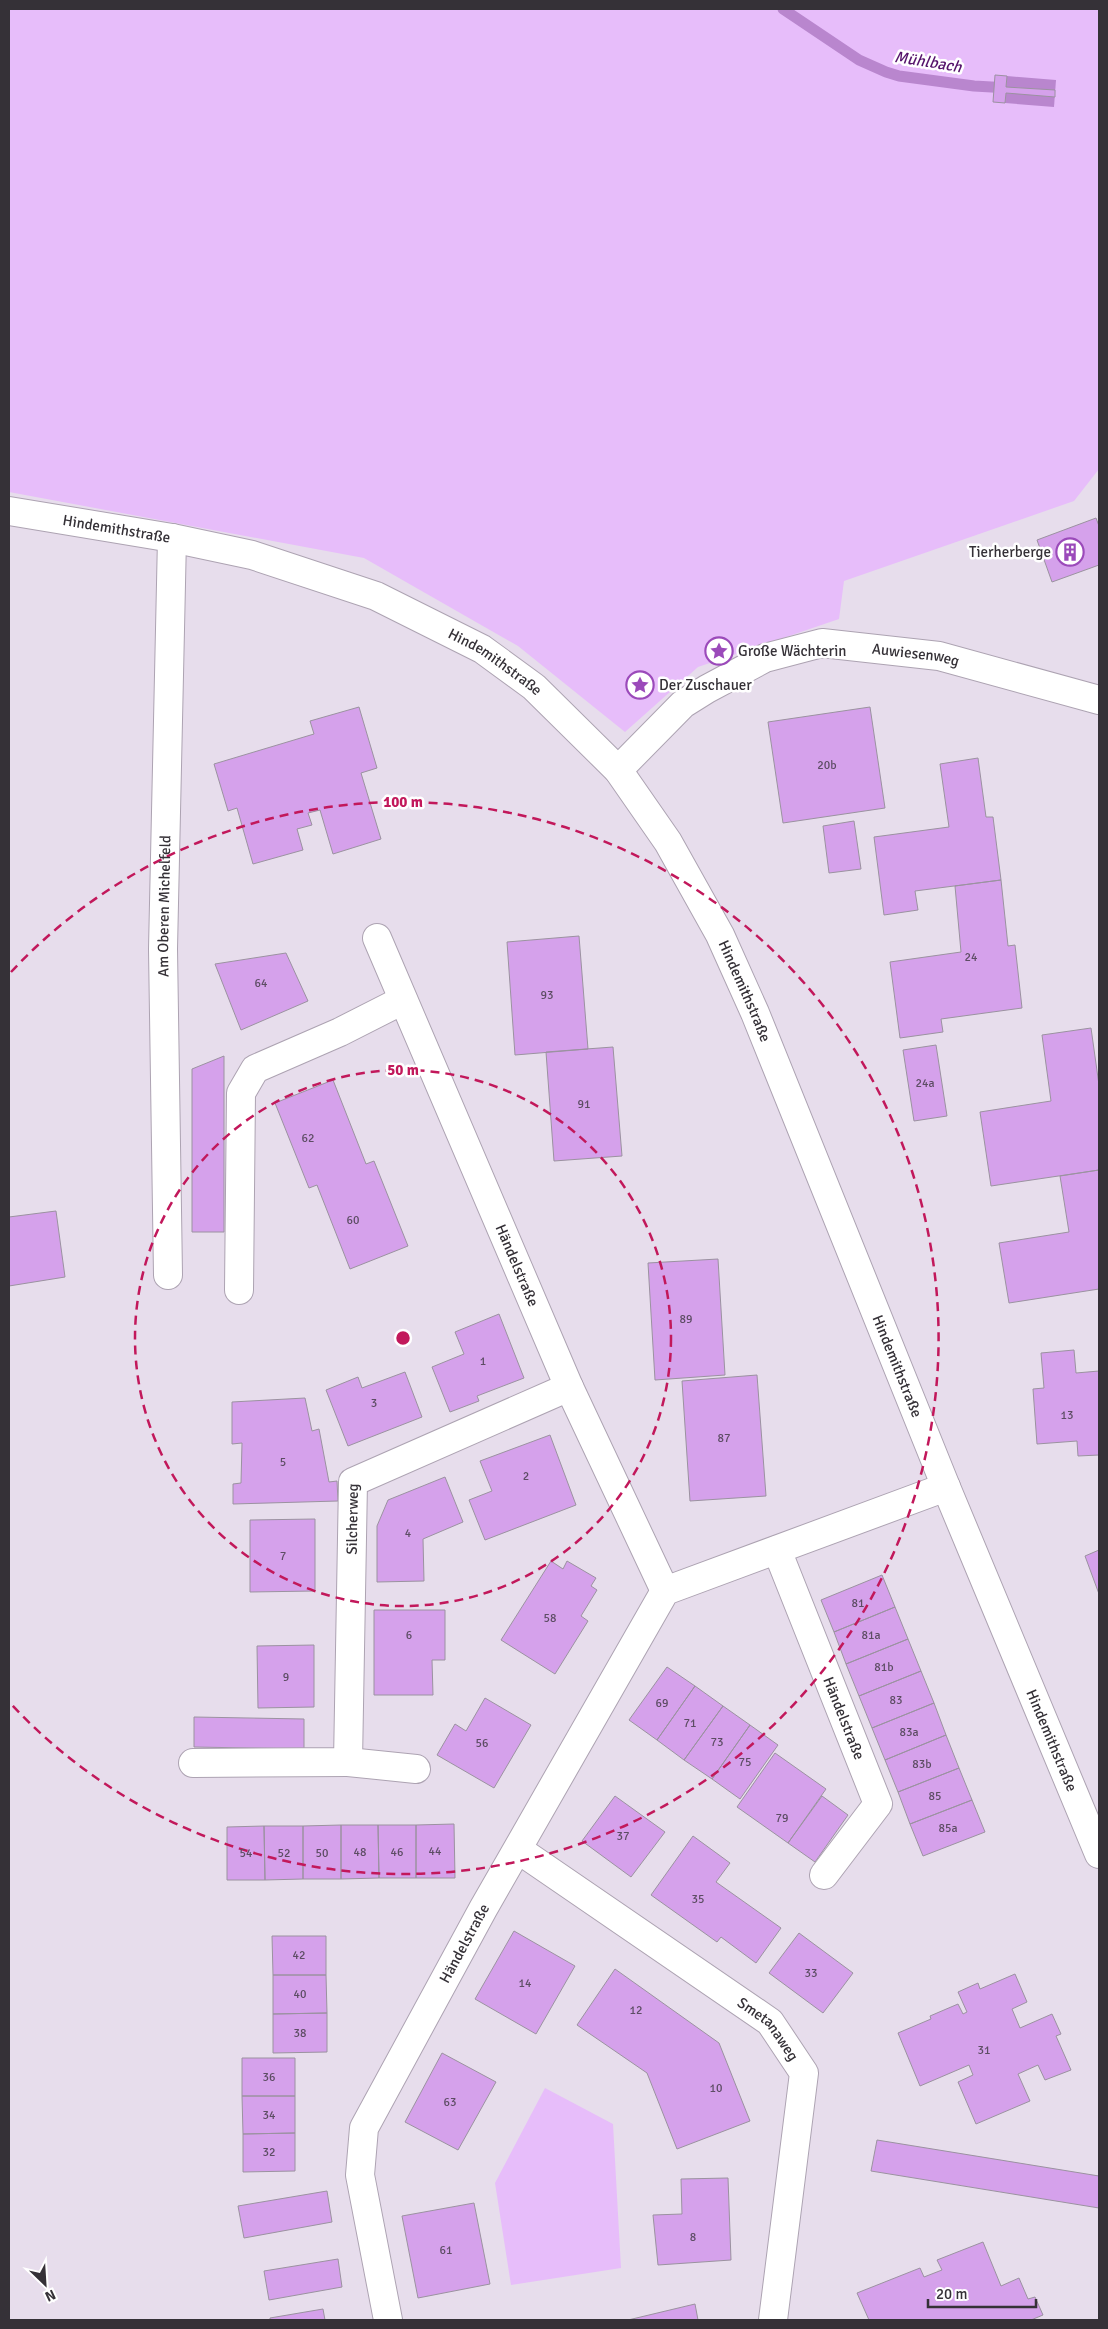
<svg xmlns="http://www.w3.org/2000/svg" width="1108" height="2329" viewBox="0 0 1108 2329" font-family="Signika,sans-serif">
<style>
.green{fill:#e7bdfa}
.water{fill:#b986ce}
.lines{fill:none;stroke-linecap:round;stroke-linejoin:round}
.stream{stroke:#b986ce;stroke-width:11}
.building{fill:#d5a1eb;stroke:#9b92a0}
.minor-casing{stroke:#ada3b2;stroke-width:30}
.minor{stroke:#fff;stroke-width:28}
.ring{fill:none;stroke:#c2185b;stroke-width:2.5;stroke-dasharray:9 6}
.labels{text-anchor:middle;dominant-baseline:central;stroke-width:5;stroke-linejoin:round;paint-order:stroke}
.number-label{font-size:12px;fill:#5d4d64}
.street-label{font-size:15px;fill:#353137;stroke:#fff}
.poi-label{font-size:15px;fill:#353137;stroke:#fff;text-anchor:start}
.water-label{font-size:16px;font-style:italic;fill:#55136b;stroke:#fff}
.centre{fill:#c2185b;stroke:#fff;stroke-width:2.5}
.ring-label{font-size:15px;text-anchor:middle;font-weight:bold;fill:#c2185b;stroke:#fff;stroke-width:5;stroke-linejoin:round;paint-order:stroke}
</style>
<rect width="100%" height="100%" fill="#e7ddec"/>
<!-- green -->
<path class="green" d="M9,9H1099V469L1074,501L844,581L839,619L698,667L625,732L518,646L364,558L9,492Z
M545,2088L613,2124L621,2268L511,2285L495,2183Z"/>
<!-- water -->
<path class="water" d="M1007,76L1056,80L1054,107L1005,103Z"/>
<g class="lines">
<!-- stream -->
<path class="stream" d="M783,9L859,60L886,72L899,76L974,86L1009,88"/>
</g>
<!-- building -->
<path class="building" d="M995,75L1007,76L1006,87L1055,90V97L1006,93L1005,103L993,102Z
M1096,518L1099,526V565L1052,582L1037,540Z
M359,707L377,768L361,773L381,839L333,854L320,810L308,813L312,825L297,829L303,850L253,864L237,808L228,811L214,764L314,734L310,721Z
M870,707L885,808L783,823L768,722Z
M978,758L986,817H993L1001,880L915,891L918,910L884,915L874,837L949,827L940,764Z
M854,821L861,869L829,873L823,826Z
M1001,880L1008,946L1015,945L1022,1008L941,1019L943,1032L900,1038L890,962L961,952L955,886Z
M579,936L588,1049L515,1055L507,942Z
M286,953L308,1001L241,1030L215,964Z
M1091,1028L1099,1085V1170L991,1186L980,1112L1051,1101L1042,1035Z
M936,1045L947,1116L914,1121L903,1050Z
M613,1047L622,1156L554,1161L546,1052Z
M224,1056V1232H192V1069Z
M333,1080L366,1164L374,1161L408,1246L350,1269L317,1185L309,1188L275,1103Z
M1099,1170V1289L1009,1303L999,1243L1069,1232L1060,1176Z
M56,1211L65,1277L9,1286V1217Z
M718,1259L725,1375L655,1380L648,1263Z
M499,1314L524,1378L477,1396L479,1401L450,1412L432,1367L464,1354L455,1332Z
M1074,1350L1076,1373L1099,1371V1455L1078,1456L1077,1441L1037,1444L1033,1389L1044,1388L1041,1353Z
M405,1372L422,1417L348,1446L326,1390L358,1377L362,1388Z
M757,1375L766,1496L690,1501L682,1381Z
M305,1398L312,1431L319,1429L329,1482L337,1481L338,1501L233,1504V1484L241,1483L242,1443L232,1444V1402Z
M550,1435L576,1505L485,1540L469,1500L492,1491L480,1461Z
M445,1477L463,1522L423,1539L424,1581L377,1582V1526L388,1500Z
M315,1519V1591L250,1592V1520Z
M1099,1550V1594L1085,1556Z
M551,1561L563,1569L567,1561L596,1578L591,1586L597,1590L581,1616L588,1621L555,1674L501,1640Z
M882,1575L895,1607L834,1632L821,1600Z
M895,1607L908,1639L846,1664L834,1632Z
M374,1610H445V1660H432L433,1695H374Z
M908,1639L921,1671L859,1696L846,1664Z
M314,1645V1707L258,1708L257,1646Z
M667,1667L695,1686L657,1740L629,1720Z
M921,1671L934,1703L872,1728L859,1696Z
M695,1686L723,1706L684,1760L657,1740Z
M485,1698L531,1725L494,1788L437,1755L455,1724L466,1731Z
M934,1703L946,1735L885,1760L872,1728Z
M723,1706L750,1725L712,1779L684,1760Z
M194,1717L304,1719V1749L194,1747Z
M750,1725L778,1745L740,1799L712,1779Z
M946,1735L959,1768L898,1792L885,1760Z
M775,1753L826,1789L788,1843L737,1807Z
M959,1768L972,1800L910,1824L898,1792Z
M615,1796L665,1832L631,1877L582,1841Z
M822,1796L848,1815L815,1862L788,1843Z
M972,1800L985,1832L923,1856L910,1824Z
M454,1824L455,1878H416V1825Z
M341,1825H378L379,1878L341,1879Z
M341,1825V1879H303V1826Z
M378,1825H416V1878H379Z
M264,1826L265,1880H227V1827Z
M264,1826H303V1879L265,1880Z
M693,1836L730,1863L716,1882L781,1928L756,1963L721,1937L717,1942L651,1895Z
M514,1931L575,1966L536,2034L475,1999Z
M799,1933L853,1973L823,2013L769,1973Z
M272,1936H326V1975H273Z
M615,1969L719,2043L750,2121L677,2149L647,2073L577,2025Z
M1015,1974L1027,2002L1012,2009L1020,2028L1052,2014L1061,2034L1056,2036L1071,2070L1045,2080L1038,2065L1018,2074L1030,2101L976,2124L958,2082L973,2075L969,2065L920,2086L898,2033L931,2019L930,2016L958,2004L963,2014L967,2012L958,1992L978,1983L980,1989Z
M273,1975H326L327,2013L273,2014Z
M327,2013V2052L273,2053V2014Z
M442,2053L496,2082L458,2150L405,2122Z
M242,2058H295V2096H242Z
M242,2096H295V2133L243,2134Z
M295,2133V2171L243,2172V2134Z
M877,2140L1099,2176V2208L871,2171Z
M728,2178L731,2260L658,2265L653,2215L682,2214L681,2179Z
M327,2191L332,2222L244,2238L238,2206Z
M474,2203L490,2284L418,2298L402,2216Z
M983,2242L1001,2286L1019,2278L1028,2299L1035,2297L1043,2315L1031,2320H869L857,2293L920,2268L924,2277L942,2270L937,2260Z
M338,2259L342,2287L269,2300L264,2271Z
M695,2304L698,2320H628Z
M323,2309L325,2320H270V2318Z"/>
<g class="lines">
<!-- minor casing -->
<g class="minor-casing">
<g id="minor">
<path id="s1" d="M9,511L172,538L252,555L376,596L482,649L534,687L618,770L668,842L720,935L755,1013L946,1487L1099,1854"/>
<path id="s2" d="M618,770L683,704L707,689L765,658L822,643L939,656L1099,700"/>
<path id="s3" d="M377,938L569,1387L665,1591"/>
<path id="s4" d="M168,1275L163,949L172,538"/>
<path d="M239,1290L241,1093L255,1069L340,1032L403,1000"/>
<path id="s5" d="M777,1550L878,1804L824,1875"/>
<path d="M348,1762L416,1769"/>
<path id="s6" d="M193,1763L348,1762L353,1482L569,1387"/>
<path id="s7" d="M519,1850L770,2022L804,2073L773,2320"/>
<path id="s8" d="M388,2320L360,2175L364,2128L483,1909L665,1591L946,1487"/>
</g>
</g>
<!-- minor -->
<use href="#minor" class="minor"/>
</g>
<!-- distance rings -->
<g class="ring">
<circle cx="403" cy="1338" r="268"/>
<path d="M11 972A536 536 0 1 1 11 1704"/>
</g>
<!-- icons -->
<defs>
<g id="building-ring" transform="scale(1.4375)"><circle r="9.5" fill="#fff" stroke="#9b4aba" stroke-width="1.5"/><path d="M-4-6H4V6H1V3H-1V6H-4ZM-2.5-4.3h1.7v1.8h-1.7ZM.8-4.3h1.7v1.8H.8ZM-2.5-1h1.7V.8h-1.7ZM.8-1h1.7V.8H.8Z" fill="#9b4aba"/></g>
<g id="sight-ring" transform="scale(1.4375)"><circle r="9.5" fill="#fff" stroke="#9b4aba" stroke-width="1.5"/><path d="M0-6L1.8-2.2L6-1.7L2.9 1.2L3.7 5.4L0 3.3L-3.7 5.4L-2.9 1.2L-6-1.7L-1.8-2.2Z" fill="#9b4aba"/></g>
</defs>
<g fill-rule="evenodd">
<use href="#building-ring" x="1070" y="552"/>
<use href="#sight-ring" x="719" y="651"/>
<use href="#sight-ring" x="640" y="685"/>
</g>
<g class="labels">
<!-- number labels -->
<g class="number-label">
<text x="827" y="765">20b</text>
<text x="971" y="957">24</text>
<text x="261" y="983">64</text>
<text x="547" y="995">93</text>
<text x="925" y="1083">24a</text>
<text x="584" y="1104">91</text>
<text x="308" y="1138">62</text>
<text x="353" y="1220">60</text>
<text x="686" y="1319">89</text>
<text x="483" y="1361">1</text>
<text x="374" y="1403">3</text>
<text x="1067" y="1415">13</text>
<text x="724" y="1438">87</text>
<text x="283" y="1462">5</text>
<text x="526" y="1476">2</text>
<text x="408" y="1533">4</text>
<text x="283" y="1556">7</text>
<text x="858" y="1603">81</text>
<text x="550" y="1618">58</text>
<text x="409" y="1635">6</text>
<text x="871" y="1635">81a</text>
<text x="884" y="1667">81b</text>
<text x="286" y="1677">9</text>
<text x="896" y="1700">83</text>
<text x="662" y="1703">69</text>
<text x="690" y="1723">71</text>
<text x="909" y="1732">83a</text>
<text x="717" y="1742">73</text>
<text x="482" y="1743">56</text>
<text x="745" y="1762">75</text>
<text x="922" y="1764">83b</text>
<text x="935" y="1796">85</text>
<text x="782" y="1818">79</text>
<text x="948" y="1828">85a</text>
<text x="623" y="1836">37</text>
<text x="435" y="1851">44</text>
<text x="360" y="1852">48</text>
<text x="397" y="1852">46</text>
<text x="246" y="1853">54</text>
<text x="284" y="1853">52</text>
<text x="322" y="1853">50</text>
<text x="698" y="1899">35</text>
<text x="299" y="1955">42</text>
<text x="811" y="1973">33</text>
<text x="525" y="1983">14</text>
<text x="300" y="1994">40</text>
<text x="636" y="2010">12</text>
<text x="300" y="2033">38</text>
<text x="984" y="2050">31</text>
<text x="269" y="2077">36</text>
<text x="716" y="2088">10</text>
<text x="450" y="2102">63</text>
<text x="269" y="2115">34</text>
<text x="269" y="2152">32</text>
<text x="693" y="2237">8</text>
<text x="446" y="2250">61</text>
</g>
<!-- street labels -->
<g class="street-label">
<text stroke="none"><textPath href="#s1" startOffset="109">Hindemithstraße</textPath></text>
<text stroke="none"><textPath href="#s2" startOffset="340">Auwiesenweg</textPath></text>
<text stroke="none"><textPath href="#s1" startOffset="514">Hindemithstraße</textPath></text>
<text stroke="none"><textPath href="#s4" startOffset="369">Am Oberen Michelfeld</textPath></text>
<text stroke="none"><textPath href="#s1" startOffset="934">Hindemithstraße</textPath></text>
<text stroke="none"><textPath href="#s3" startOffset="356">Händelstraße</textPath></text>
<text stroke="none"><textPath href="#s1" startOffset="1339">Hindemithstraße</textPath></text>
<text stroke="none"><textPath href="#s6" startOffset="398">Silcherweg</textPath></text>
<text stroke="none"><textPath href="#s5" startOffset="181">Händelstraße</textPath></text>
<text stroke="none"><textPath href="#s1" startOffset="1744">Hindemithstraße</textPath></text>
<text stroke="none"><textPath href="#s8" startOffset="405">Händelstraße</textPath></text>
<text stroke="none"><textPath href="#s7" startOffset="308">Smetanaweg</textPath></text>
</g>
<!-- poi labels -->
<g class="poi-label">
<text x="1051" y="552" text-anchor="end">Tierherberge</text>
<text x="738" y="651">Große Wächterin</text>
<text x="659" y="685">Der Zuschauer</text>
</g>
<!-- water labels -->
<g class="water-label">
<text transform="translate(928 62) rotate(9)">Mühlbach</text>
</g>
</g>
<circle cx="403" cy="1338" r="8" class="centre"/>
<g class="ring-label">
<text x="403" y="807">100 m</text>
<text x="403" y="1075">50 m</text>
</g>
<!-- border -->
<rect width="1108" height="2329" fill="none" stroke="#353137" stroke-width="20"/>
<!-- north arrow -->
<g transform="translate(45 2284) rotate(155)" stroke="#ffffff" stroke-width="4" paint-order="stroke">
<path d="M0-4L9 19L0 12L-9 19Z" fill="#353137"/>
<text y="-8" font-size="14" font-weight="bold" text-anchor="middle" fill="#353137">N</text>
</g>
<!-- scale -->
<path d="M928 2299v8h108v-8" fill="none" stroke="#353137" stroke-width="2.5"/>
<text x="936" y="2299" font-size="15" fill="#353137" stroke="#ffffff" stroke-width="4" paint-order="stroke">20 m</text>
</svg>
